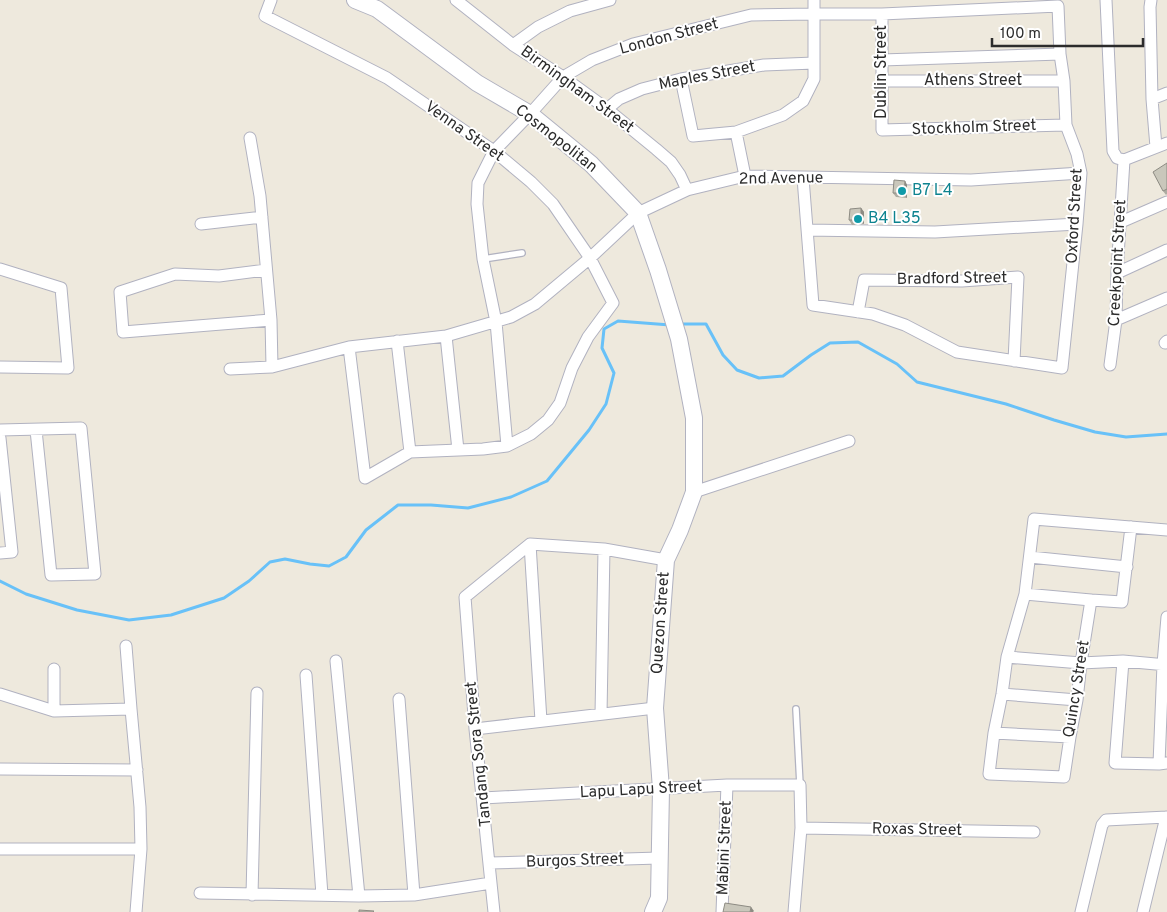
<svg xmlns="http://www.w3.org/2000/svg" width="1167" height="912" viewBox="0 0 1167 912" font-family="Overpass,sans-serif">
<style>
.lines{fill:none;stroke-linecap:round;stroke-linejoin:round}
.stream{stroke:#68c1f8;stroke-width:3}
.lane-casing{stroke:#b1b2c0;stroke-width:8}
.street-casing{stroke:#b1b2c0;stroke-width:13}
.secondary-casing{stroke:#b1b2c0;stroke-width:18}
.lane{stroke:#fff;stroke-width:5.5}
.street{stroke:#fff;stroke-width:11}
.secondary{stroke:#fff;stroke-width:16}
.wall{fill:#adaba1}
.shaded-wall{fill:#8d8b83}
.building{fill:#c9c7bb;stroke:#8d8b83}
.culture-dot{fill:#0f9aa8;stroke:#fff;stroke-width:2}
.labels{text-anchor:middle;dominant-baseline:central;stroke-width:4;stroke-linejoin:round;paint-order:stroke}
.street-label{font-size:16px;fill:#2c2c2c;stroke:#fff}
.culture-label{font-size:16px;fill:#0d838f;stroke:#fff;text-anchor:start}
</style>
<rect width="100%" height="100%" fill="#eee9dd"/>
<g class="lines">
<!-- stream -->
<path class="stream" d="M679,324H706L723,355L737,370L759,378L783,376L811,355L830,343L858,342L897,364L917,382L1006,404L1054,420L1095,432L1126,437L1167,434
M0,581L26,594L77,610L129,620L171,615L224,598L249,581L270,562L285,559L310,564L329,566L346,557L366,530L398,505H431L468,508L511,497L547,481L589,430L606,404L614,373L602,348L604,329L618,321L670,325"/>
<!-- lane casing -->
<g class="lane-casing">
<path id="lane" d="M483,259L522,253
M796,709L800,785"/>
</g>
<!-- street casing -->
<g class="street-casing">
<path id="street" d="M271,0L265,16L387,78L494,151L531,182L553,204L590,258L613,303L588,337L572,368L560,403L548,420L531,434L507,446L483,449L410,452L365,478L349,347
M456,0L513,45L563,77L607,109L656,149L671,162L680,175L687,190
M1106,0L1113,151L1117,158L1124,160
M1151,0L1150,7L1152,99L1156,147
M882,14V130L1066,125
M513,45L538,27L570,11L610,0
M882,60L1060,54
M681,79L693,136L736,132L783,115L803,101L814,79V0
M882,81H1064
M1152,99L1167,93
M607,109L619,99L642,89L681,79L764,65L814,63
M736,132L745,176
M250,138L260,196L271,320L272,367L349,347L446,336L511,317L535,304L590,258L638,213L687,190L745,176L971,180L1081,173
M1124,160L1167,143
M1121,222L1167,202
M201,224L262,217
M807,230L935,232L1077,224
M0,269L61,288L68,368L0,367
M266,270L219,276L175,274L120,292L123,332L271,320
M1117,273L1167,250
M858,312L864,280L962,281L1018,277L1014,361
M1116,320L1167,298
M446,336L458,450
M397,341L410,452
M1165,343L1167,341
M1110,365L1116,320L1117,273L1124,160
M230,369L272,367
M0,430L81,428L95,574L51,575L36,430
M0,438L12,552L0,553
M507,446L496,322L483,259L477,204L478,183L494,151L530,114L563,77L592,60L633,44L751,15L814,14H882L1058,6L1060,54L1064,81L1066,125L1077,154L1081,173L1077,224L1062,368L957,352L905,325L873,314L813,305L803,178
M694,492L849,441
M530,544L541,721
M1030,557L1127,567
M1025,594L1091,600L1122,602L1131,527
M1091,600L1081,663L1077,700L1070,737L1064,777L989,774L994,733L1002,694L1007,657L1025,594L1034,519L1167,530
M126,646L131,709L140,807L141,849L136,912
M1007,657L1081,663L1123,661L1167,665
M336,661L359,896
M1123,661L1115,763L1159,764L1167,763
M54,669V711
M306,675L322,895
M0,694L54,711L131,709
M1002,694L1077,700
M399,699L414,895
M601,714L604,549
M475,729L655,708
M994,733L1070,737
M1159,764L1163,664L1167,617
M0,769L137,770
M483,798L727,785H800L801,828L794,912
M801,828L1034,832
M0,849H141
M490,863L659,858
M200,893L359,896L414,895L491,883
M252,895L257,693
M494,912L475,729L465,597L530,544L604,549L666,560
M722,912L727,785
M1081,912L1102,825L1106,820L1167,817
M1143,912L1166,817"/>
</g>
<!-- secondary casing -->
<g class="secondary-casing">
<path id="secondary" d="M355,0L377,9L477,83L530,114L591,164L638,213L658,270L679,339L694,418V492L680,530L666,560L655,708L661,789L659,898L653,912"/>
</g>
<!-- lane -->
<use href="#lane" class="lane"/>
<!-- street -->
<use href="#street" class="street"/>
<!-- secondary -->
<use href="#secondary" class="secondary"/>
</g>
<!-- wall -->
<path class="wall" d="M1167,163V194L1166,195L1163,191Z
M905,181L907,185V198L896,197L893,193Z
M861,208L864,212V224L852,225L849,220Z"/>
<!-- shaded-wall -->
<path class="shaded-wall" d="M905,181L907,185V198L904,193Z
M861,208L864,212V224L861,220Z
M751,907L754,911L753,912H750Z"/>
<!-- building -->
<path class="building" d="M1167,163V189L1163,191L1153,172Z
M894,180L905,181L904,193H893Z
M861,208V220H849L850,209Z
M725,903L751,907L750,912H723Z
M359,910L374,911L373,912H359Z"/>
<!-- markers -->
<g class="culture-dot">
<circle cx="902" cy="191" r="5"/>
<circle cx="858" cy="219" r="5"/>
</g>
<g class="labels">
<!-- street labels -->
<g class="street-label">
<text transform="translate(669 37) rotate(-15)">London Street</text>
<text transform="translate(882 72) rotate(-90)">Dublin Street</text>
<text transform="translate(707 76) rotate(-11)">Maples Street</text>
<text x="973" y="81">Athens Street</text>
<text transform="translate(577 90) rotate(36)">Birmingham Street</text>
<text transform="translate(974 128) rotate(-2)">Stockholm Street</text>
<text transform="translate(464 132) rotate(35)">Venna Street</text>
<text transform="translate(556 139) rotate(38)">Cosmopolitan</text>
<text transform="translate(781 179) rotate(-1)">2nd Avenue</text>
<text transform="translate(1075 216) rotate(-87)">Oxford Street</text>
<text transform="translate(1118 263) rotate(-87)">Creekpoint Street</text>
<text transform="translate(952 279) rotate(-1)">Bradford Street</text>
<text transform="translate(661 623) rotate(-86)">Quezon Street</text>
<text transform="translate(1077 689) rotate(-81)">Quincy Street</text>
<text transform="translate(479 754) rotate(-96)">Tandang Sora Street</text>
<text transform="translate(641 790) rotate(-3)">Lapu Lapu Street</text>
<text transform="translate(917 830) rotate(1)">Roxas Street</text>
<text transform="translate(725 848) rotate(-88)">Mabini Street</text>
<text transform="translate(575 861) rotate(-2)">Burgos Street</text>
</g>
<!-- culture labels -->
<g class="culture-label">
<text x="912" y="191">B7 L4</text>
<text x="868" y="219">B4 L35</text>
</g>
</g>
<!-- scale -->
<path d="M992 38v8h151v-8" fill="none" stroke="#2c2c2c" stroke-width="2.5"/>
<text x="1000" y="38" font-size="15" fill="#2c2c2c" stroke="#ffffff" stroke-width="4" paint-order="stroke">100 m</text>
</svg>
